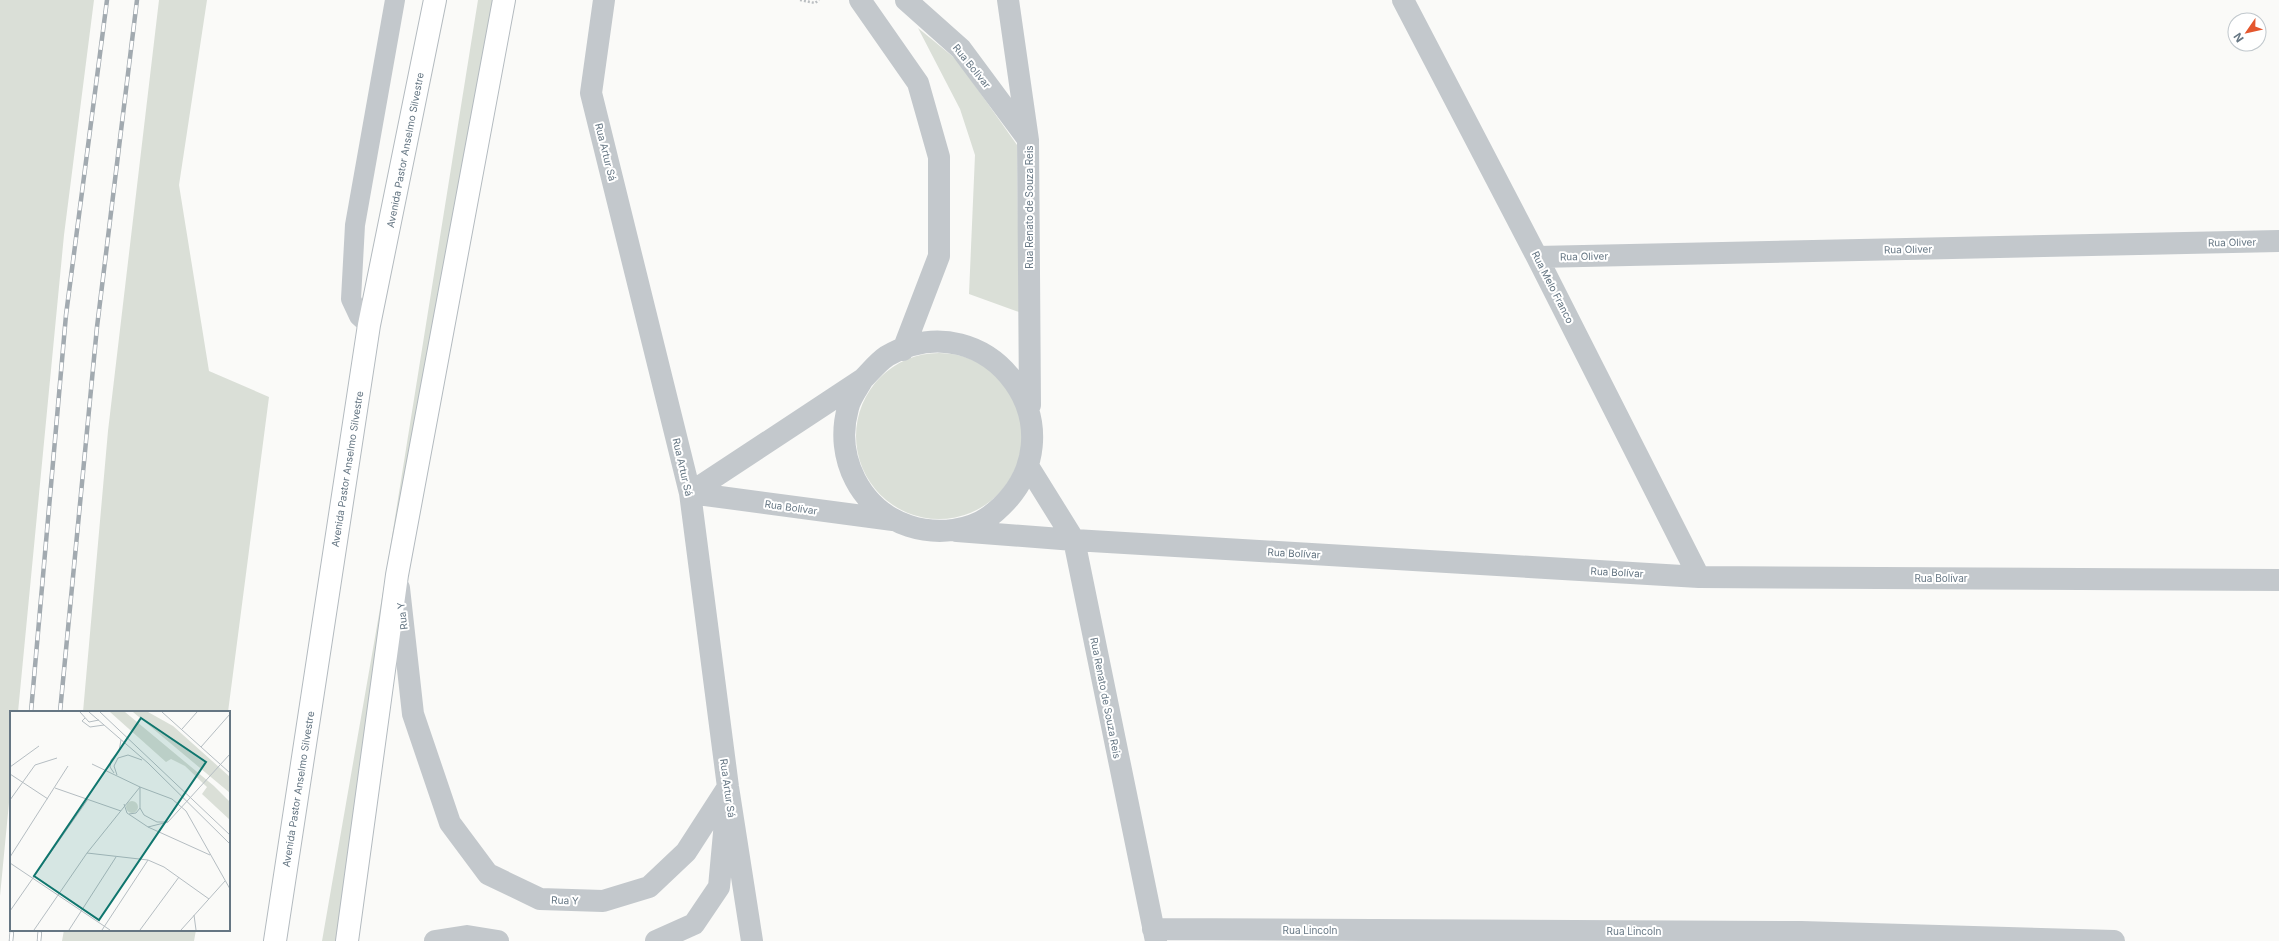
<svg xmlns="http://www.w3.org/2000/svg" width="2279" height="941" viewBox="0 0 2279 941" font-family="Inter,sans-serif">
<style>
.green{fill:#dadfd7}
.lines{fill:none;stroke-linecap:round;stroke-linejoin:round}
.secondary-casing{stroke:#b3babf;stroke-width:24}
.path{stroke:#bbbfc2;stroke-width:2.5;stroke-dasharray:2 2;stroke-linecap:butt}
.service{stroke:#c3c8cc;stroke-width:20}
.minor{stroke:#c3c8cc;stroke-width:22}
.secondary{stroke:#fff;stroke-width:22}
.rail-casing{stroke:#a2aab0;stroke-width:4.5}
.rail{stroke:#fff;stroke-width:3;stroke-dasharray:9;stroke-linecap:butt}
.labels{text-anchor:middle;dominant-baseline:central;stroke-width:4;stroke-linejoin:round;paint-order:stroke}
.street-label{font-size:10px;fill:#657683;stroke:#fff}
.inset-road{fill:none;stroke:#b5bdc2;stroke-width:1}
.view{fill:#0f766e;fill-opacity:0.15;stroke:#0f766e;stroke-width:2}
.inset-edge{fill:none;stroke:#657683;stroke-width:2}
</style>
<rect width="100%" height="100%" fill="#fafaf8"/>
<!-- green -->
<path class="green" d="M0,0H94L64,235L18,712H11V782L0,896Z
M159,0H207L179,185L209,371L269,397L228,712H83L108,431Z
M478,0H499L340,941H322L385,580Z
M918,28L957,60L1017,145L1019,312L969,294L975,155L960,109Z
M856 436a83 83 0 1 1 166 0a83 83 0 1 1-166 0Z
M64,930H196L194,941H62Z"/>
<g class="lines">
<!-- secondary casing -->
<g class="secondary-casing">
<path id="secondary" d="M275,941L369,325L435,0
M347,941L397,575L504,0"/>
</g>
<!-- path -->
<path class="path" d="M800,0L815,3L819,0"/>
<!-- service -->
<path class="service" d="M369,325L359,316L351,299L355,225L395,0"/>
<!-- minor -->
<path class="minor" d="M604,0L591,93L690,493L728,787L752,941
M860,0L918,83L939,157V256L903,350
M906,0L961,49L1027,138
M1008,0L1028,140L1030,405
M1403,0L1537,257L1699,577
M1537,257L2279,241
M1028,466L1074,540L1156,941
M690,493L863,379C870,372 878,362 887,356C989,297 1088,433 995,512C972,532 937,535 909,526C861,510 834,458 848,408C850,398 858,388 863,379
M690,493L893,520
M957,531L1074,540L1699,577L2279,580
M399,588L413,714L450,823L488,874L540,899L603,901L649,887L686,852L728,787
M1153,929L1801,932L2114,941
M435,941L467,936L498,941
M656,941L694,924L719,887L725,822"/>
<!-- secondary -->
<use href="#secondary" class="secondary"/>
<!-- rail casing -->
<g class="rail-casing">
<path id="rail" d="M31,712L66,315L107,0
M60,712L97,327L137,0
M11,941L12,930
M39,941L40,930"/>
</g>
<!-- rail -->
<use href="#rail" class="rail"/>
</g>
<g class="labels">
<!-- street labels -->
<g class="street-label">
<text transform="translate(972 66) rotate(51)">Rua Bolivar</text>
<text transform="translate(405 150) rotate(-79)">Avenida Pastor Anselmo Silvestre</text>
<text transform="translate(606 152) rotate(76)">Rua Artur Sá</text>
<text transform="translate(1029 207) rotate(-90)">Rua Renato de Souza Reis</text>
<text transform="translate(2232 242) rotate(-1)">Rua Oliver</text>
<text transform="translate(1908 249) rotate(-1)">Rua Oliver</text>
<text transform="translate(1584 256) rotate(-1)">Rua Oliver</text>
<text transform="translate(1553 287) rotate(63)">Rua Melo Franco</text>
<text transform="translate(683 467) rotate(77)">Rua Artur Sá</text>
<text transform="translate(347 469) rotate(-81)">Avenida Pastor Anselmo Silvestre</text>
<text transform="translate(791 507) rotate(8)">Rua Bolívar</text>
<text transform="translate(1294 553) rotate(3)">Rua Bolívar</text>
<text transform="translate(1617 572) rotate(3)">Rua Bolívar</text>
<text x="1941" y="578">Rua Bolívar</text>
<text transform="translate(402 616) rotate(-97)">Rua Y</text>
<text transform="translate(1106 698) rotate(79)">Rua Renato de Souza Reis</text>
<text transform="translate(728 788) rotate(82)">Rua Artur Sá</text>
<text transform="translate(298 789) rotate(-81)">Avenida Pastor Anselmo Silvestre</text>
<text transform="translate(565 900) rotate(2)">Rua Y</text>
<text x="1310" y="930">Rua Lincoln</text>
<text x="1634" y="931">Rua Lincoln</text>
</g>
</g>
<!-- overview -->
<g transform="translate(10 711)">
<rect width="220" height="220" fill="#fafaf8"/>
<path d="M100,1H115L204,75L220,91V109L192,83L197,76L175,55L161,48L156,51ZM123,1H138L163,15L220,66V82ZM116 96a6 6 0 1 1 12 0a6 6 0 1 1-12 0Z" fill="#dadfd7"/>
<path class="inset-road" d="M70,1L79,11L89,9M79,1L138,52L220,133M90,1L220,124M152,1L220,62M75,7L72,10L80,16L94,14M172,18L187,1M191,36L220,3M82,53L130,76L162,88L176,100L220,178M0,56L29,35M104,62L100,56L101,49L109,40L111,29M0,63L38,88M107,64L104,55L108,47L118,44L132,49M130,76V97L134,104L147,111H158M45,77L111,100M0,89L25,54L47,47M114,93L117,102L138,116L200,144M119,103L126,102L130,97M138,116L158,111L220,43M77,142L138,149L154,156L199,188M0,146L58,55M0,152L100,219M0,200L78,88M184,204L186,219M24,219L77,142L130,76M59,219L106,146M92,219L138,149M130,219L169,166M171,219L215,170"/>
<path class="view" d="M131,7L196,51L89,209L24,165Z"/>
<rect width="220" height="220" class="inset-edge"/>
</g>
<!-- north arrow -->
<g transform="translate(2247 32) rotate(236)"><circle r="19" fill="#ffffff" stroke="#c1c8cd"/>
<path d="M0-3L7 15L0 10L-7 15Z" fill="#e4572e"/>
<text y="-6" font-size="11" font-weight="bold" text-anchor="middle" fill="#657683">N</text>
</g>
</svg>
